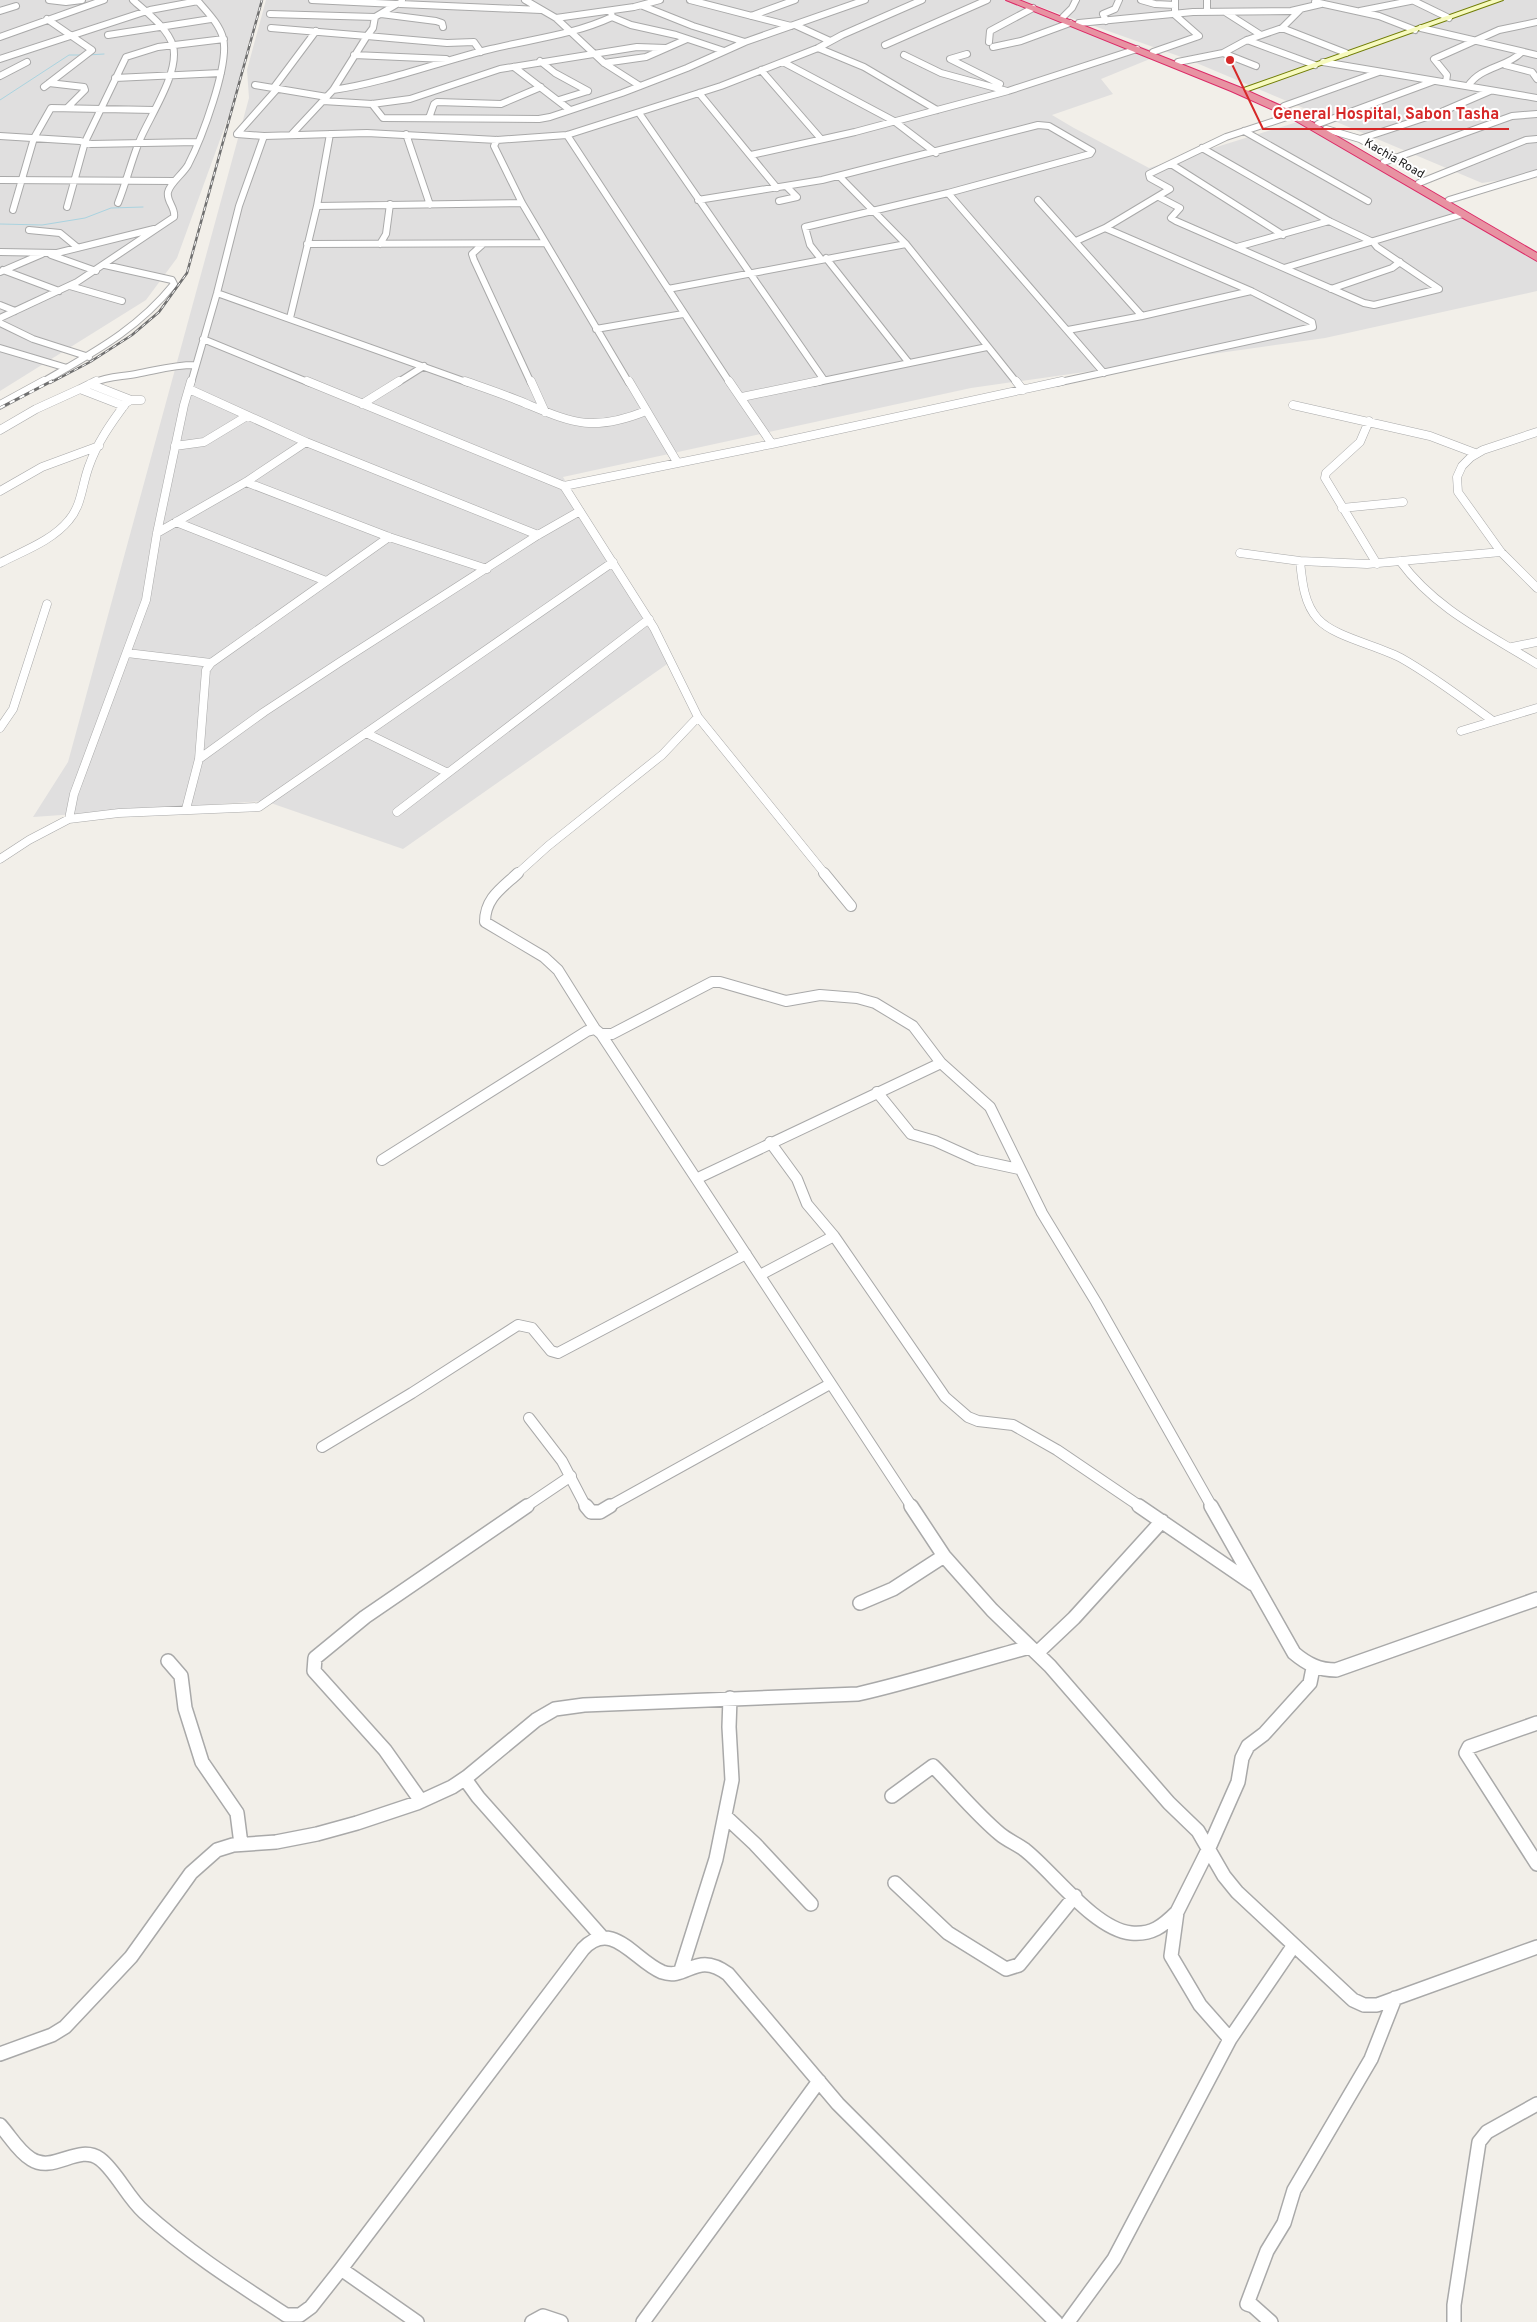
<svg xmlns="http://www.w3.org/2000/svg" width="1537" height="2322" viewBox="0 0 1537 2322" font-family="Overpass,sans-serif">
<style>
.residential{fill:#e0dfdf}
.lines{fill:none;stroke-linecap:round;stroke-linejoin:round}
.stream{stroke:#aad3df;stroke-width:1}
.street-far3-casing{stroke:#a9a9a9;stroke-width:8}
.street-far2-casing{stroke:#a9a9a9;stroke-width:9}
.street-far1-casing{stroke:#a9a9a9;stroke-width:12}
.street-casing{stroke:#a9a9a9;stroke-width:16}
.secondary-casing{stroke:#707d05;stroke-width:2}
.highway-casing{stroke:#dc2a67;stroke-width:2}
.street-far3{stroke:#fff;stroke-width:6}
.street-far2{stroke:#fff;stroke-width:8}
.street-far1{stroke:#fff;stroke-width:10}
.street{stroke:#fff;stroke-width:13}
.secondary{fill:#f7fabf;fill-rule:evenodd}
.highway{fill:#e892a2;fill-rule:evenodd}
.rail-far1-casing{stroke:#707070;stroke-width:2.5}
.rail-casing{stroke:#707070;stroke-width:3}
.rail-far1{stroke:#fff;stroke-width:1;stroke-dasharray:4.5;stroke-linecap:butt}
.rail{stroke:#fff;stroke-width:2;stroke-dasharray:5.5;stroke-linecap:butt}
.labels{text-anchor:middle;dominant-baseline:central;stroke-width:4;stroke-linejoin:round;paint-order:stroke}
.far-street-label{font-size:12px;fill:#222;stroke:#fff}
.leader{fill:none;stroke:#d62828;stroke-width:2}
.callout-dot{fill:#d62828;stroke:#fff;stroke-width:2}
.callout-label{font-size:16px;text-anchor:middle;font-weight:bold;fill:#d62828;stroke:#fff;stroke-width:4;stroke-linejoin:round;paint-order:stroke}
</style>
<rect width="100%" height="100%" fill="#f2efe9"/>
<!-- residential -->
<path class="residential" d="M0,0H263L249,41L237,93L177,258L146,300L0,391Z
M266,0H1013L1162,54L1101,79L1113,94L1052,115L1074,128L1149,168L1310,118L1537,257V291L1325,338L971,388L563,477L673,660L403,849L265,801L33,817L68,762L249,98L247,70Z
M1021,0H1537V175L1482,183L1187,59Z"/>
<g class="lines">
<!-- stream -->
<path class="stream" d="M88,55L104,54
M0,100L69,55H82
M0,224L42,225L85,218L111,208L143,207"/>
<!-- street-far3 casing -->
<g class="street-far3-casing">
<path id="street-far3" d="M49,0L66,2L82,0
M312,0L396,4
M402,0L400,4L541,10
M525,0L556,18L604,63L640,86
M690,0L791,26
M1141,0L1155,4L1175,5
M1207,0V12
M1412,0L1449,18
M1315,2L1379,16L1415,30
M643,6L693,26L745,42
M0,11L16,6
M1360,11L1415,0
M1225,12L1261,35
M270,14L375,17L397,4
M381,14L436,21L442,23L443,27
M751,16L795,0
M612,17L631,25L676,35L724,51
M1063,17L1072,8L1076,0
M556,18L634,7L660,0
M1106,21L1103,14L1115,9L1119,0
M1079,23L1193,12L1291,11L1321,4
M795,25L830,41
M271,28L367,36L373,28L375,17
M1282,28L1346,53
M1421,28L1537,55
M108,35L211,19
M0,37L104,0
M1247,40L1315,65
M989,42L990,31L1033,8
M885,45L987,0
M993,47L1021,41L1070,23
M818,48L864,67L937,110
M1153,52L1199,36L1175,15V0
M1223,53L1256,66
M967,54L950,59L1000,84
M354,55L446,59
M904,55L941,73L1007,91
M0,59L150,10L198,1
M540,61L555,73L588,91
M783,62L894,121L936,153
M1178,62L1223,53L1247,40L1282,28L1300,10
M1323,62L1537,98
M604,63L646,57L687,39
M1505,65L1532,72L1537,79
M514,67L570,110
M761,70L821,139
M0,76L27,62
M115,78L221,73
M1446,82L1447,75L1434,59L1499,30L1537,22
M49,83L84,87L85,90L68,107
M255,85L327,97
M1468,86C1481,66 1506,68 1522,52
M44,87L92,50L47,19
M333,90C387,82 438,62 491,49C532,39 573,35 612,17L611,12
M699,93L777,188
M559,100L588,91
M323,101L372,104L410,99L500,69L637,47L666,48
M372,104L383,118L539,119L550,117L622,93L687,68L745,42L865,0
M1284,106L1379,72
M639,113L824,380
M429,118L434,104L437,102L501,104L541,87
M1318,124L1434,81
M1326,129L1360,139L1395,158
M1244,131L1368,201
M406,134L430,205
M291,135L333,90L367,36L447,43L474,42L481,52
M567,135L730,383
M0,136L80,141L91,144L197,142
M264,136L237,134L277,89L275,86L316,31
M1360,139L1439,113L1490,91
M497,140L494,146L522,203L629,383
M751,155L855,132L1008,91L1137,49
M1384,162L1512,116L1537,114
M1171,164L1283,235
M839,176L906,244L1017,383
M0,180L174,181
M1419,183L1526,140L1537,139
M1159,197L1180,208L1171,218L1176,221L1364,303L1374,305L1439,289L1377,247L1373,242L1329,221L1202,148
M698,200L822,180L1038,125L1049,126L1092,151L1090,154L948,193
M1038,200L1142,316
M1449,200L1537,173
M779,201L797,197L787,187
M118,203C126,183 131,162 139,142C149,117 180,73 173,46C168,28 146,12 133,0
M317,206L522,203
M67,207L85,142L126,57L158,47L224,39
M13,210L34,138L51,108L154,110
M29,230L60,233L77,247
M1076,241L1105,228
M307,244L545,243
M380,244L386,234L390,204
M483,244L472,254L474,260L531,383
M1237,247L1329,221
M0,252L57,253L154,229
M51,255L96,271
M826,258L909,363
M821,259L810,245L805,227L948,193L1104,373
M1284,268L1463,214
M3,270L59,291
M0,272L42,254
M70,286L122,301
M668,289L906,244
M1331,289L1392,268L1400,262
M217,293L469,383
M0,305L15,311
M0,318L77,282L174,217C176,208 166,201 168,192C170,183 183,174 188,165C201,140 230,64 223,38C219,23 206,11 197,0
M290,318L317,206L330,134
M0,323L33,339L89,357
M596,329L683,314
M1068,330L1142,316L1251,291
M203,339L310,383
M0,348L67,368
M41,383C92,353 136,331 174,284L172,280L105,265
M93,383C108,376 121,377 136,374C158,370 172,365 195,365
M191,383L217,293L239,206L264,136L367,133L497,140L567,135L721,86L818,48L842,35L922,0
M397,383L424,366
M813,383L987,347
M1056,383L1313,327L1312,322L1251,291L1105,228L1170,189L1150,178L1149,174L1226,137L1293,115"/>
</g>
<!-- street-far2 casing -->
<g class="street-far2-casing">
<path id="street-far2" d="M307,381L564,486L772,444L1062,381
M465,381C482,387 500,393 517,400C569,421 589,434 646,411
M531,381L545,412
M629,381L677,462
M729,381L772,444
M1016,381L1023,390
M90,384L131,400
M80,389L96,381
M189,389L306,442L538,535
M742,397L819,381
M362,404L399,381
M0,405L44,381
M1293,405L1430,436L1475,453
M1369,421L1360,442L1326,473L1325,478L1377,564
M0,430L36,409L80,389L124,406
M1537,432L1483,450L1471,457L1462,466L1457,477L1458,492L1501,552L1537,588
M175,446L204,442L247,416
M246,482L389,537L487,569
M0,491L42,467L99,446
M1342,508L1403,502
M176,522L326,581
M157,533L246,482L306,442
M1240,553L1300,561L1367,564L1501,552
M1300,561C1302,581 1304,604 1318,619C1334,637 1377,645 1401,658C1433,676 1463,699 1493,721
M1400,561C1435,609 1487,633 1537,664
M0,563C23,551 52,541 69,520C82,505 82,484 89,466C97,443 111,423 126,403L131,400H141
M1512,647L1537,642
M127,653L211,663
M698,717L825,874
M0,728L13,709L47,604
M1461,731L1537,708
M366,733L448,773
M199,759L206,670L211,663L389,537
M186,809L199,759L264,712L340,662L538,535L580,511
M397,812L649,619
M69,819L74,794L146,600L157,533L184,405L191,381
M0,859L29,840L69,819L119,813L259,807L613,562
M517,874L548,846L662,755L698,717L654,628L564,486"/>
</g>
<!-- street-far1 casing -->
<g class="street-far1-casing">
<path id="street-far1" d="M518,873C502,888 485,898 485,922L544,957L558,970L595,1029L601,1034H612L712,982H720L786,1001L820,995L857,998L875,1003L913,1026L941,1063L990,1107L1042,1213L1096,1302L1212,1507
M824,873L851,906
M601,1034L912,1507
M877,1092L911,1134L935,1141L977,1160L1019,1169
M770,1142L797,1179L807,1204L834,1236L945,1397L968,1417L978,1421L1013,1425L1057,1450L1141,1507
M382,1160L587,1031L595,1029
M698,1178L941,1063
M760,1275L834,1236
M529,1418L562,1461L586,1507
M322,1447L412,1393L518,1325L532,1328L551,1351L558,1353L746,1254
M525,1507L571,1476
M608,1507L830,1384"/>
</g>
<!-- street casing -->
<g class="street-casing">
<path id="street" d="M586,1506L591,1512H600L610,1506
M911,1506L944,1556L992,1610L1050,1666L1169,1803L1198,1831L1224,1876L1237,1892L1353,2000L1364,2005H1377L1537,1947
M1139,1506L1253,1584
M1211,1506L1294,1653C1307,1664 1319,1670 1336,1670L1537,1599
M860,1603L893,1589L944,1556
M1037,1653L1074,1618L1162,1521
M168,1661L181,1676L185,1708L202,1762L237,1813L241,1844
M1537,1723L1469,1747L1466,1753L1537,1864
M465,1779L478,1797L601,1936
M892,1796L933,1766C955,1788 976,1814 1000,1834C1007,1840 1017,1844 1025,1850C1054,1873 1094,1929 1131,1933C1152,1935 1163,1926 1177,1912
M421,1801L385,1750L314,1671L315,1658L365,1617L527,1506
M725,1816L755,1844L811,1904
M895,1883L948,1933L1006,1969L1019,1965L1075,1896
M681,1970L716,1859L732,1780L729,1727L730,1698
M1230,2039L1200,2005L1171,1956L1177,1912L1208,1850L1238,1782L1242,1758L1248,1746L1264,1734L1310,1683L1313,1668
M0,2054L52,2035L65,2027L131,1957L191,1873L217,1850L233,1845L276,1842L317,1834L357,1823L417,1803L452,1787L467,1777L536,1720L555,1709L584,1705L858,1694C916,1681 972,1662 1030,1647
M0,2125C10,2136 18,2151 31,2159C54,2174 78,2143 100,2159C116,2171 128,2198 144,2212C187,2251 237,2283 286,2315H300L311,2307L341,2269L583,1949C612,1918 635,1961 662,1972C687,1981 696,1950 728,1974L838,2104L1056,2322
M341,2269L417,2322
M532,2322L543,2316L561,2322
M643,2322L819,2081
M1068,2322L1114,2259L1230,2039L1294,1945
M1271,2322L1253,2306L1247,2304L1267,2251L1284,2223L1294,2190L1371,2059L1395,1998
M1454,2322V2305L1479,2142L1487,2132L1537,2104"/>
</g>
<!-- secondary casing -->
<g class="secondary-casing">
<path id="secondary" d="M1492,0H1503L1248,91L1241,89Z"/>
</g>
<!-- highway casing -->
<g class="highway-casing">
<path id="highway" d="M1006,0H1019L1239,87L1297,113L1537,253V261L1289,117L1231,91Z"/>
</g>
<!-- street-far3 -->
<use href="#street-far3" class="street-far3"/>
<!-- street-far2 -->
<use href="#street-far2" class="street-far2"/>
<!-- street-far1 -->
<use href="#street-far1" class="street-far1"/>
<!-- street -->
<use href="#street" class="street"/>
<!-- secondary -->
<use href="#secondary" class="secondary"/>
<!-- highway -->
<use href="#highway" class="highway"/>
<!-- rail-far1 casing -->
<g class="rail-far1-casing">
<path id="rail-far1" d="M50,383L90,362L132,335L159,312L187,273L262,0"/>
</g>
<!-- rail casing -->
<g class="rail-casing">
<path id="rail" d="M0,408L52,381"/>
</g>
<!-- rail-far1 -->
<use href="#rail-far1" class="rail-far1"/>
<!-- rail -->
<use href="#rail" class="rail"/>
</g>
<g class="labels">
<!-- far-street labels -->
<g class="far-street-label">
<text transform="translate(1394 159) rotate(30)">Kachia Road</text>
</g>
</g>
<!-- callouts -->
<path class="leader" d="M1230 60L1263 129H1509"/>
<circle class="callout-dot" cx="1230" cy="60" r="5"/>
<g class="callout-label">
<text x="1386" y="119">General Hospital, Sabon Tasha</text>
</g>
</svg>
